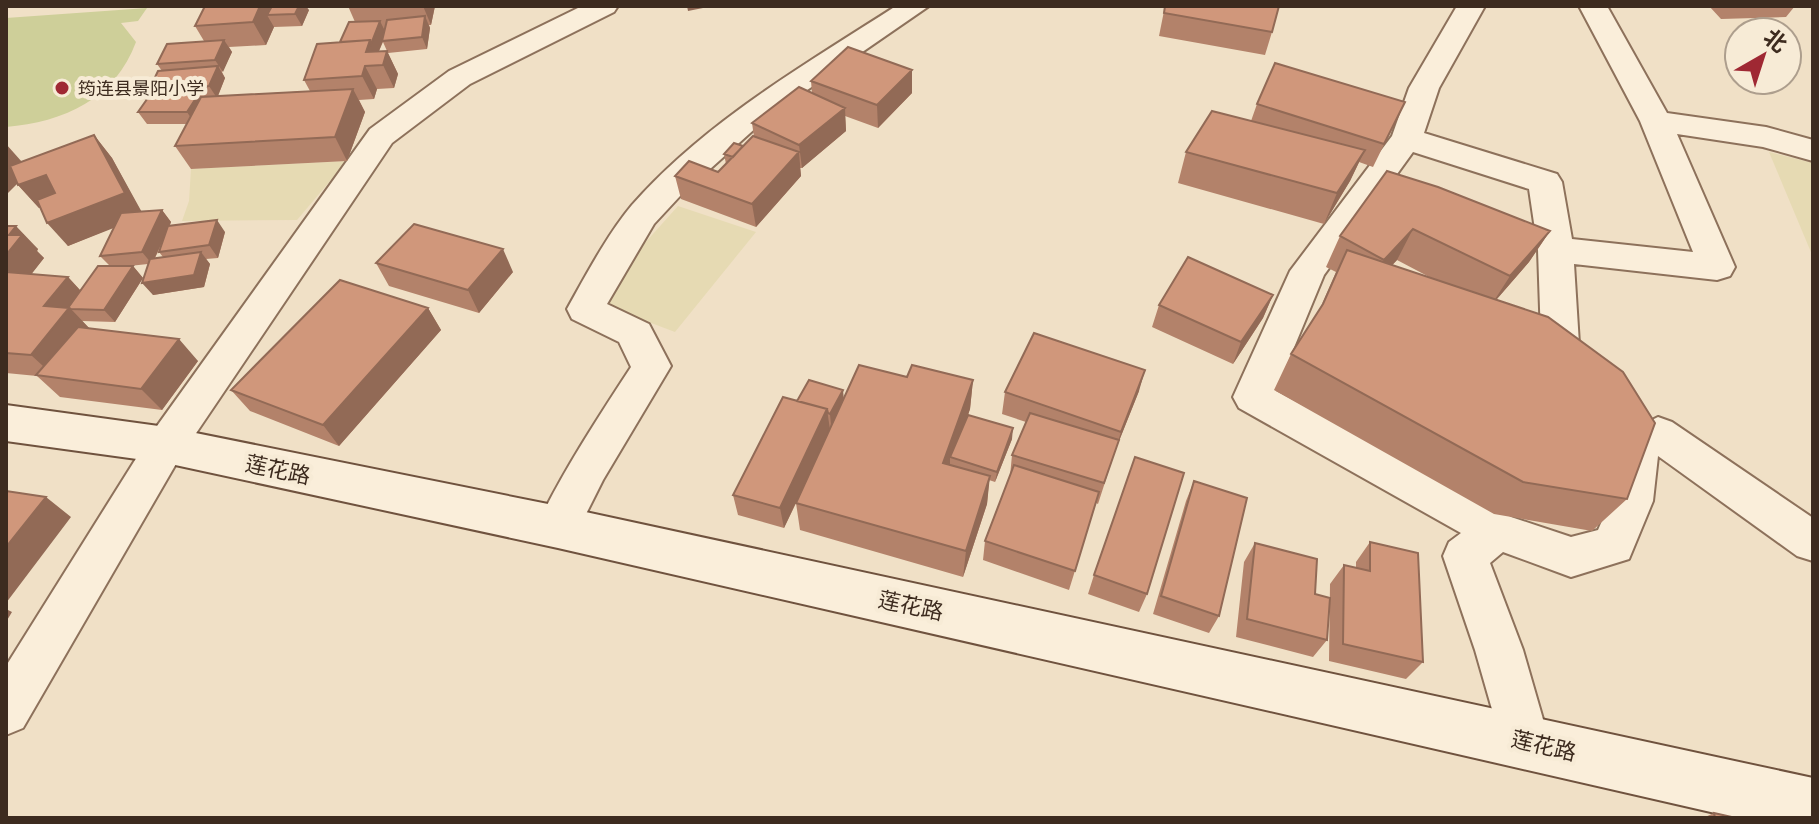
<svg xmlns="http://www.w3.org/2000/svg" width="1819" height="824" viewBox="0 0 1819 824" font-family="'PT Serif','Noto Sans SC',serif">
<style>
.farmland{fill:#e6dab3}
.green{fill:#cecf99}
.lines{fill:none;stroke-linecap:round;stroke-linejoin:round}
.street-casing{stroke:#8d715b;stroke-width:4}
.secondary-casing{stroke:#6f523e;stroke-width:4}
.street{fill:#faeeda;fill-rule:evenodd}
.secondary{fill:#faeeda;fill-rule:evenodd}
.wall{fill:#b3826a;fill-rule:evenodd}
.shaded-wall{fill:#926a56}
.building{fill:#d0977b;stroke:#926a56;stroke-width:2}
.poi-dot{fill:#9f2833;stroke:#f7ebd6;stroke-width:3}
.labels{text-anchor:middle;dominant-baseline:central;stroke-width:8;stroke-linejoin:round;paint-order:stroke}
.far-poi-label{font-size:18px;fill:#3d2b1f;stroke:#f7ebd6;text-anchor:start}
.street-label{font-size:22px;fill:#3d2b1f;stroke:#f7ebd6}
</style>
<rect width="100%" height="100%" fill="#f0e0c6"/>
<!-- farmland -->
<path class="farmland" d="M1769,152L1813,163V257Z
M347,161L297,220L182,221L189,201L191,169Z
M678,206L756,232L675,332L593,301Z"/>
<!-- green -->
<path class="green" d="M147,8L138,21L121,23L136,42C115,99 64,122 6,127V18Z"/>
<g class="lines">
<!-- street casing -->
<g class="street-casing">
<path id="street" d="M582,6H618L614,12L470,84L392,143L180,457L23,728L6,735V666L152,433L370,129L449,71Z
M896,6H929L768,117L680,196L654,224L607,304L649,324L671,366L603,480L573,540L558,546L543,540L536,527C563,471 597,419 631,367L619,342L572,319L567,309C586,275 607,235 632,205C705,122 804,65 896,6Z
M1457,6H1485L1439,88L1424,133L1557,174L1562,182L1572,239L1693,252L1640,121L1579,6H1607L1667,113L1766,127L1813,140V161L1763,147L1677,134L1735,267L1730,276L1717,280L1574,264L1580,360L1589,374L1584,385L1570,389L1556,385L1542,367L1538,250L1529,189L1413,152L1324,275L1276,391L1511,517L1571,537L1598,530C1620,480 1623,469 1600,420L1606,409L1620,404L1634,409L1642,425L1658,417L1672,422L1813,518V561L1797,556L1658,456L1653,501L1629,559L1571,577L1503,552L1490,563L1523,650L1549,740L1542,758L1524,765L1506,758L1475,650L1443,556L1449,542L1461,533L1239,408L1233,397L1290,271L1392,136L1409,88Z"/>
</g>
<!-- secondary casing -->
<g class="secondary-casing">
<path id="secondary" d="M6,405L166,427L558,506L1813,778V818H1737L558,548L166,463L6,441Z"/>
</g>
<!-- street -->
<use href="#street" class="street"/>
<!-- secondary -->
<use href="#secondary" class="secondary"/>
</g>
<!-- wall -->
<path class="wall" d="M205,6L309,10L302,26L274,27L266,45L229,47L232,52L222,72L225,78L218,96L310,91L304,80L340,42L355,22L348,6H435L431,25H429L430,28L427,49L388,53L398,74L394,88L377,89L374,99L359,100L365,112L347,161L191,169L175,146L187,124H147L138,112L151,95L148,92L162,71L157,64L204,41L195,26ZM383,42L387,51H379Z
M1165,6L1272,32L1265,55L1159,36Z
M1709,6H1795L1786,17L1721,19Z
M912,70V93L878,128L845,116L846,131L802,168H800L801,176L756,227L681,199L675,176L718,172L726,164L724,154L743,146L754,137L752,123L812,93L811,81Z
M1405,102L1373,167L1359,162L1350,181L1324,224L1178,183L1186,152L1251,121L1257,104Z
M94,135L112,158L141,212L162,210L171,222L170,225L225,232L218,258L206,259L210,264L204,287L153,295L148,264L129,266H133L143,278L115,322L82,321L89,328L198,361L162,410L60,397L37,376L6,373V226L38,249L37,251L44,258L31,274L68,277L80,290L110,266L100,256L114,227L68,246L41,208H39L18,185L22,162ZM162,243L159,252L163,257L155,258Z
M1387,171L1550,231L1529,262L1496,300L1627,499L1592,531L1494,514L1274,390L1291,354L1319,311L1336,272L1326,267L1340,236ZM1397,260L1435,280L1392,265Z
M376,263L513,272L479,313L389,286Z
M1273,295L1263,318L1233,364L1152,327L1159,305Z
M428,308L441,330L339,446L250,411L231,390Z
M907,377L973,380L970,409L968,415L1012,439L995,482L989,480L987,504L963,577L800,530L796,503L799,497L784,528L738,515L733,495L797,401L844,398Z
M1139,391L1115,451L1098,504L1096,503L1069,590L983,560L985,541L1010,476L1012,455L1026,422L1002,414L1005,392Z
M1194,481L1219,616L1209,633L1153,614L1186,501Z
M1370,542L1423,662L1406,679L1329,661L1330,584L1344,565L1356,568V562Z
M1255,543L1327,640L1313,657L1236,637L1244,562Z
M1094,575L1147,594L1139,612L1088,594Z
M1714,813L1736,818H1703Z"/>
<!-- shaded-wall -->
<path class="shaded-wall" d="M260,6H280L267,15L274,27L266,45L253,22Z
M299,6H306L309,10L302,26L295,14Z
M423,6H435L431,25Z
M687,6H713L688,11Z
M425,16L430,28L427,49L422,37Z
M380,21L386,33L377,56L366,52L370,40Z
M224,40L232,52L223,72L215,60Z
M387,51L398,74L394,88L383,65Z
M218,66L225,78L217,98L209,86Z
M365,66L377,89L374,99L362,76Z
M912,70V93L878,128L877,105Z
M353,89L365,112L347,161L335,137Z
M198,95L207,107L195,124L187,112Z
M845,108L846,131L802,168L799,145Z
M94,135L112,158L144,216L68,246L47,223Z
M6,144L30,171L6,195Z
M1365,150L1350,181L1324,224L1337,193Z
M799,152L801,176L756,227L752,204Z
M46,175L66,198L39,208L18,185Z
M162,210L171,222L152,264L142,252Z
M217,220L225,232L218,258L209,245Z
M16,226L38,249L37,251L44,258L23,285L6,269V255L9,235Z
M1413,229L1397,260L1368,291L1384,260Z
M1550,231L1529,262L1490,307L1510,276Z
M503,249L513,272L479,313L468,290Z
M201,252L210,264L204,287L153,295L142,283Z
M133,266L143,278L115,322L104,310Z
M68,277L89,300L71,309L91,330L55,377L31,355L44,306Z
M1273,295L1263,318L1233,364L1241,342Z
M428,308L441,330L339,446L323,425Z
M179,339L198,361L162,410L141,389Z
M1145,370L1139,391L1115,451L1098,504L1121,432Z
M973,380L970,409L953,458L950,457V467L943,463Z
M843,390L844,401L831,425L830,414Z
M827,409L830,430L784,528L780,508Z
M1013,428L1012,439L995,482L997,472Z
M990,476L987,504L963,577L966,551Z
M46,497L71,517L6,603V547Z
M6,609L12,612L6,622Z"/>
<!-- building -->
<path class="building" d="M205,6H260L253,22L195,26Z
M272,6H299L295,14L267,15Z
M1165,6H1279L1272,32L1164,13Z
M425,16L422,37L382,41L387,20Z
M380,21L371,44L370,40L340,42L349,22Z
M224,40L215,60L157,64L167,44Z
M370,40L366,52L387,51L383,65L365,66L362,76L304,80L317,44Z
M848,47L912,70L877,105L811,81Z
M1275,63L1405,102L1384,144L1257,104Z
M218,66L209,86L148,92L158,71Z
M799,87L845,108L799,145L752,123Z
M353,89L335,137L175,146L201,97Z
M150,95H198L187,112H138Z
M1212,111L1365,150L1337,193L1186,152Z
M94,135L125,193L47,223L37,200L55,193L46,175L18,185L10,166Z
M753,136L799,152L752,204L675,176L689,161L718,172Z
M734,143L743,146L733,157L724,154Z
M1387,171L1438,187L1550,231L1510,276L1413,229L1384,260L1340,236Z
M162,210L142,252L100,256L121,213Z
M217,220L209,245L159,252L168,226Z
M414,224L503,249L468,290L376,263Z
M6,226H16L9,235H22L6,255Z
M1347,250L1548,317L1623,372L1655,423L1627,499L1523,482L1291,354L1323,304Z
M201,252L194,275L142,283L150,259Z
M1188,257L1273,295L1241,342L1159,305Z
M98,266H133L104,310L71,309L68,308Z
M6,272L68,277L44,306L69,308L31,355L6,353Z
M340,280L428,308L323,425L231,390Z
M78,327L179,339L141,389L36,375Z
M1034,333L1145,370L1121,432L1005,392Z
M859,365L907,377L912,365L973,380L943,463L990,476L966,551L796,503Z
M809,380L843,390L830,414L828,413L827,409L797,401Z
M783,397L827,409L780,508L733,495Z
M1030,413L1119,440L1104,483L1012,455Z
M968,415L1013,428L997,472L950,457Z
M1135,457L1184,473L1147,594L1094,575Z
M1014,465L1099,492L1075,571L985,541Z
M1194,481L1247,498L1219,616L1161,596Z
M6,491L46,497L6,547Z
M1370,542L1418,553L1423,662L1343,644L1344,565L1370,571Z
M1255,543L1317,559L1315,594L1330,598L1327,640L1247,619Z
M1714,813L1736,818H1715Z"/>
<!-- markers -->
<circle class="poi-dot" cx="62" cy="88" r="8"/>
<g class="labels">
<!-- far-poi labels -->
<g class="far-poi-label">
<text x="78" y="88">筠连县景阳小学</text>
</g>
<!-- street labels -->
<g class="street-label">
<text transform="translate(278 469) rotate(12)">莲花路</text>
<text transform="translate(911 605) rotate(12)">莲花路</text>
<text transform="translate(1544 745) rotate(13)">莲花路</text>
</g>
</g>
<!-- border -->
<rect width="1819" height="824" fill="none" stroke="#3d2b1f" stroke-width="16"/>
<!-- north arrow -->
<g transform="translate(1763 56) rotate(39)"><circle r="38" fill="#f7ebd6" stroke="#ad9e8d" stroke-width="2"/>
<path d="M0-6L14 30L0 20L-14 30Z" fill="#9f2833"/>
<text y="-12" font-size="22" font-weight="bold" text-anchor="middle" fill="#3d2b1f">北</text>
</g>
</svg>
